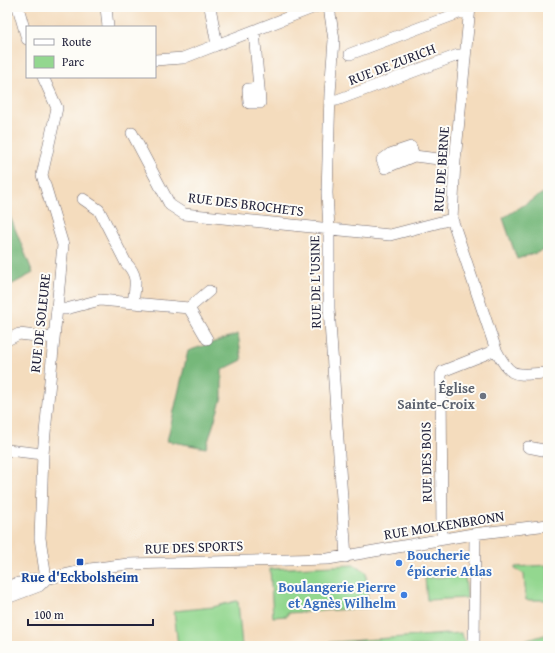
<svg xmlns="http://www.w3.org/2000/svg" width="555" height="653" viewBox="0 0 555 653" font-family="'Gentium Book Plus',serif">
<style>
.green{fill:#93d78f;stroke:#5a7c65}
.forest{fill:#76b87a;stroke:#4c6d5a}
.lines{fill:none;stroke-linecap:round;stroke-linejoin:round}
.minor-casing{stroke:#6c6368;stroke-width:12}
.minor{stroke:#fff;stroke-width:11}
.rail-casing{stroke:#22223b;stroke-width:4}
.rail{stroke:#fdfcf7;stroke-width:2.5;stroke-dasharray:8;stroke-linecap:butt}
.worship-dot{fill:#6b7280;stroke:#fdfcf7;stroke-width:1.5}
.transit-dot{fill:#1a4fb4;stroke:#fdfcf7;stroke-width:1.5}
.shop-dot{fill:#3f7fe0;stroke:#fdfcf7;stroke-width:1.5}
.labels{text-anchor:middle;dominant-baseline:central;stroke-width:4;stroke-linejoin:round;paint-order:stroke}
.street-label{font-size:14px;fill:#22223b;stroke:#fdfcf7}
.worship-label{font-size:14px;font-weight:bold;fill:#5b616d;stroke:#fdfcf7;text-anchor:end}
.shop-label{font-size:14px;font-weight:bold;fill:#366cbe;stroke:#fdfcf7;text-anchor:start}
.transit-label{font-size:14px;font-weight:bold;fill:#164399;stroke:#fdfcf7}
</style>
<rect width="100%" height="100%" fill="#fdfcf7"/>
<filter id="ink" filterUnits="userSpaceOnUse"><feTurbulence type="fractalNoise" baseFrequency=".025" numOctaves="2"/><feDisplacementMap in="SourceGraphic" scale="8" xChannelSelector="R" yChannelSelector="G"/><feConvolveMatrix kernelMatrix="1 2 1 2 8 2 1 2 1" color-interpolation-filters="sRGB"/></filter>
<filter id="wash" filterUnits="userSpaceOnUse"><feTurbulence type="fractalNoise" baseFrequency=".012" numOctaves="4" result="noise"/><feDisplacementMap in="SourceGraphic" scale="16" xChannelSelector="R" yChannelSelector="G"/><feGaussianBlur stdDeviation="0.9" result="paint"/><feColorMatrix in="noise" values="0 0 0 0 0 0 0 0 0 0 0 0 0 0 0 0 0 1.4 0 .05"/><feComposite in="paint" operator="in"/></filter>
<g filter="url(#wash)">
<rect width="100%" height="100%" fill="#f4dcbd"/>
<!-- green -->
<path class="green" d="M354,565L366,572L368,608L287,613V616L273,617L270,569Z
M548,565V600H526L524,574L515,569V567Z
M465,576L467,598L427,600L425,578Z
M236,601L238,602L242,646H178L174,611L213,607Z
M461,633L465,641L466,646H278Z
M548,634V641L531,646H507Z"/>
<!-- forest -->
<path class="forest" d="M548,190V249L517,259L503,218Z
M7,209L33,273L7,287Z
M238,334L242,360L222,370V397L206,448L167,441L188,351Z"/>
</g>
<g filter="url(#ink)">
<g class="lines">
<!-- minor casing -->
<g class="minor-casing">
<path id="minor" d="M18,7L27,39
M106,7L108,27
M210,7L217,45
M329,7L334,40L330,93L327,193L329,229V308L346,557
M470,7L455,161L452,219L496,350C512,381 516,374 548,373
M254,31L259,88L248,89L249,103H260L259,88
M350,54L464,11H469
M155,60L183,58L315,7
M43,77L57,108L42,175L63,245L43,454L40,538L46,579
M330,101L337,100L458,55H465
M132,133L170,205L184,214L390,235L452,219
M414,156L385,168L382,160L390,154L411,147L414,156L455,161
M83,199L99,210L126,263C139,276 135,286 133,303
M189,308L207,339
M58,309H66L100,300L189,308L209,291
M7,340L19,334L54,338
M528,447L548,451
M7,450L43,454
M442,539L441,375L443,371L496,350
M7,586L35,579H46L90,569L128,564L328,559L473,534L548,525
M7,598L39,586L46,579
M474,646L475,534"/>
</g>
<!-- minor -->
<use href="#minor" class="minor"/>
<!-- rail casing -->
<g class="rail-casing">
<path id="rail" d="M545,646L548,645"/>
</g>
<!-- rail -->
<use href="#rail" class="rail"/>
</g>
</g>
<!-- markers -->
<circle class="worship-dot" cx="483" cy="396" r="4"/>
<rect class="transit-dot" x="76" y="558" width="8" height="8" rx="2"/>
<g class="shop-dot">
<circle cx="399" cy="563" r="4"/>
<circle cx="404" cy="595" r="4"/>
</g>
<g class="labels">
<!-- street labels -->
<g class="street-label">
<text transform="translate(392 64) rotate(-21)">RUE DE ZURICH</text>
<text transform="translate(441 169) rotate(-86)">RUE DE BERNE</text>
<text transform="translate(246 204) rotate(7)">RUE DES BROCHETS</text>
<text transform="translate(315 282) rotate(-91)">RUE DE L'USINE</text>
<text transform="translate(40 323) rotate(-84)">RUE DE SOLEURE</text>
<text transform="translate(426 462) rotate(-91)">RUE DES BOIS</text>
<text transform="translate(444 525) rotate(-9)">RUE MOLKENBRONN</text>
<text transform="translate(194 547) rotate(-2)">RUE DES SPORTS</text>
</g>
<!-- worship labels -->
<g class="worship-label">
<text x="475" y="388">Église<tspan x="475" dy="16">Sainte-Croix</tspan></text>
</g>
<!-- shop labels -->
<g class="shop-label">
<text x="407" y="555">Boucherie<tspan x="407" dy="16">épicerie Atlas</tspan></text>
<text x="396" y="587" text-anchor="end">Boulangerie Pierre<tspan x="396" dy="16">et Agnès Wilhelm</tspan></text>
</g>
<!-- transit labels -->
<g class="transit-label">
<text x="80" y="577">Rue d'Eckbolsheim</text>
</g>
</g>
<!-- margin -->
<rect width="555" height="653" fill="none" stroke="#fdfcf7" stroke-width="24"/>
<!-- legend -->
<rect x="26" y="26" width="130" height="52" fill="#fdfcf7" stroke="#a5a5ac"/>
<rect x="34" y="39" width="20" height="6" fill="#ffffff" stroke="#a5a5ac"/>
<text x="62" y="46" font-size="12" fill="#22223b">Route</text>
<rect x="34" y="56" width="20" height="12" fill="#93d78f" stroke="#a5a5ac"/>
<text x="62" y="66" font-size="12" fill="#22223b">Parc</text>
<!-- scale -->
<path d="M28 619v6h125v-6" fill="none" stroke="#22223b" stroke-width="2"/>
<text x="34" y="619" font-size="12" fill="#22223b" stroke="#fdfcf7" stroke-width="3" paint-order="stroke">100 m</text>
</svg>
